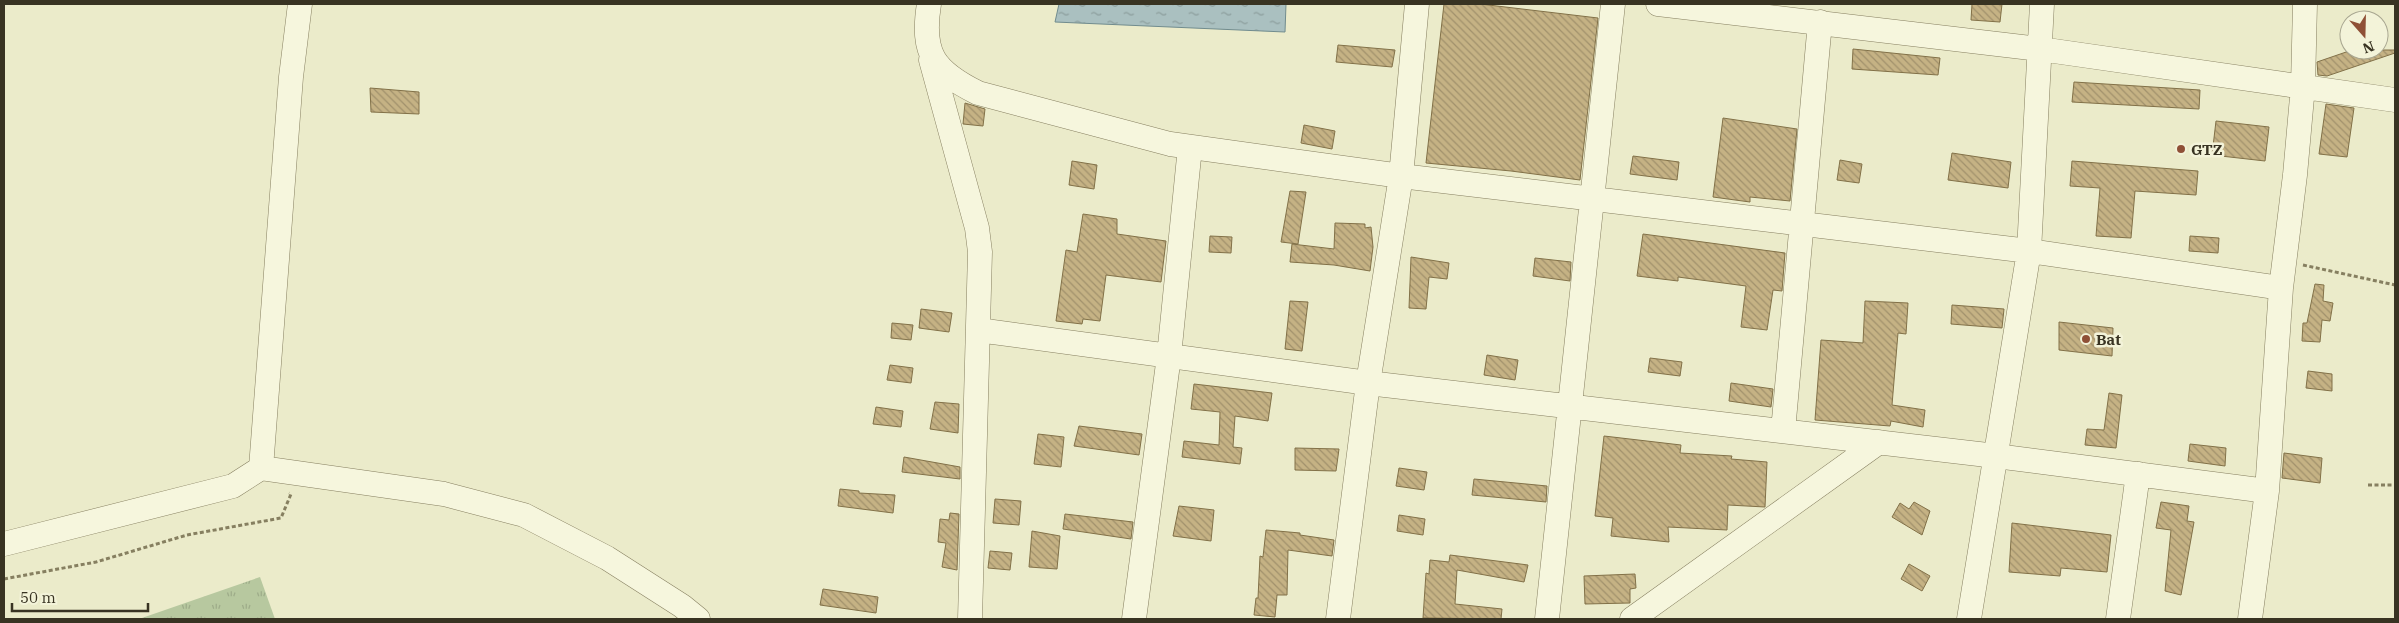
<svg xmlns="http://www.w3.org/2000/svg" width="2399" height="623" viewBox="0 0 2399 623" font-family="'IBM Plex Serif',serif">
<style>
.grass{fill:url(#grass-tufts)}
.water{fill:url(#water-ripples);stroke:#718c8e}
.building{fill:url(#building-back-hatch);stroke:#827148}
.lines{fill:none;stroke-linecap:round;stroke-linejoin:round}
.minor-casing{stroke:#867f60;stroke-width:25}
.path{stroke:#867f60;stroke-width:3;stroke-dasharray:4 2.5;stroke-linecap:butt}
.minor{stroke:#f6f6dd;stroke-width:24}
.poi-dot{fill:#8f5036;stroke:#f3f3d9;stroke-width:2}
.labels{text-anchor:middle;dominant-baseline:central;stroke-width:5;stroke-linejoin:round;paint-order:stroke}
.poi-label{font-size:15px;font-weight:bold;fill:#383322;stroke:#f3f3d9;text-anchor:start}
</style>
<defs>
<pattern id="grass-tufts" width="24" height="20" patternUnits="userSpaceOnUse" patternTransform="scale(1.25)"><rect width="24" height="20" fill="#b7c89f"/><path d="M3 7l-1-3M5 7V3M7 7l1-3M15 17l-1-3M17 17v-4M19 17l1-3" fill="none" stroke="#9eac89"/></pattern>
<pattern id="water-ripples" width="26" height="14" patternUnits="userSpaceOnUse" patternTransform="scale(1.25)"><rect width="26" height="14" fill="#aac0c0"/><path d="M2 4q2-2 4 0t4 0M15 11q2-2 4 0t4 0" fill="none" stroke="#8b9d9c"/></pattern>
<pattern id="building-back-hatch" width="6" height="6" patternUnits="userSpaceOnUse" patternTransform="scale(1.25)"><rect width="6" height="6" fill="#c5b284"/><path d="M-1 5l2 2M0 0l6 6M5-1l2 2" fill="none" stroke="#a1916c"/></pattern>
</defs>
<rect width="100%" height="100%" fill="#ebebca"/>
<!-- grass -->
<path class="grass" d="M260,577L275,619H139Z"/>
<!-- water -->
<path class="water" d="M1059,4H1286L1285,32L1055,22Z"/>
<!-- building -->
<path class="building" d="M1444,4H1480L1598,18L1580,180L1511,171L1426,163Z
M1972,4H2002L2000,22L1971,20Z
M1338,45L1395,50L1392,67L1336,62Z
M1853,49L1940,58L1938,75L1852,69Z
M2352,50H2395V53L2327,76L2318,75L2317,62Z
M2074,82L2200,90L2199,109L2072,102Z
M370,88L419,92V114L371,112Z
M965,103L985,109L983,126L963,124Z
M2326,104L2354,108L2347,157L2319,154Z
M1723,118L1797,129L1790,201L1750,197V202L1713,197Z
M2216,121L2269,127L2265,161L2212,155Z
M1304,125L1335,131L1332,149L1301,143Z
M1952,153L2011,162L2008,188L1948,180Z
M1633,156L1679,162L1677,180L1630,174Z
M1840,160L1862,164L1859,183L1837,180Z
M1072,161L1097,165L1094,189L1069,185Z
M2072,161L2198,171L2196,195L2135,191L2131,238L2096,236L2100,188L2070,186Z
M1290,191L1306,192L1298,244L1281,242Z
M1083,214L1117,219V234L1166,241L1161,282L1106,275L1100,321L1083,319L1082,324L1056,321L1066,250L1077,252Z
M1335,223L1365,224V228L1371,227L1373,247L1370,271L1334,265L1290,262L1292,244L1334,249Z
M1643,234L1785,253L1782,291L1773,290L1767,330L1741,327L1746,286L1678,277V281L1637,276Z
M1210,236L1232,237L1231,253L1209,252Z
M2190,236L2219,238L2218,253L2189,251Z
M1411,257L1449,263L1447,279L1429,277L1426,309L1409,308Z
M1535,258L1571,262L1570,281L1533,276Z
M2315,284L2324,285L2323,301L2333,303L2330,321L2322,320L2320,342L2302,341L2303,323H2307Z
M1290,301L1308,302L1302,351L1285,349Z
M1865,301L1908,303L1906,334L1898,333L1892,405L1925,410L1923,427L1891,421L1890,426L1815,420L1821,340L1863,343Z
M1952,305L2004,309L2002,328L1951,324Z
M921,309L952,313L949,332L919,328Z
M2059,322L2113,328L2112,356L2059,350Z
M892,323L913,325L911,340L891,338Z
M1487,355L1518,360L1515,380L1484,375Z
M1650,358L1682,362L1680,376L1648,372Z
M890,365L913,368L911,383L887,380Z
M2308,371L2332,374V391L2306,388Z
M1731,383L1773,389L1771,407L1729,401Z
M1194,384L1272,393L1268,421L1235,416L1233,447L1242,448L1240,464L1182,457L1184,441L1219,445L1220,412L1191,409Z
M2109,393L2122,395L2116,448L2085,445L2087,429L2104,430Z
M935,402L959,404L958,433L930,429Z
M876,407L903,411L901,427L873,424Z
M1079,426L1142,434L1139,455L1074,446Z
M1038,434L1064,437L1061,467L1034,464Z
M1604,436L1681,445L1680,453L1732,456L1731,459L1767,462L1765,507L1728,505L1727,530L1668,527L1669,542L1611,536L1613,518L1595,516Z
M2190,444L2226,448L2225,466L2188,461Z
M1295,448L1339,449L1336,471L1295,470Z
M2284,453L2322,458L2320,483L2282,478Z
M904,457L960,467V479L902,472Z
M1399,468L1427,472L1424,490L1396,486Z
M1474,479L1547,486L1546,502L1472,495Z
M840,489L859,491V493L895,495L893,513L838,506Z
M995,499L1021,501L1019,525L993,523Z
M1914,502L1930,511L1922,535L1892,517L1900,503L1909,509Z
M2161,502L2189,506L2187,521L2194,522L2181,595L2165,591L2171,530L2156,528Z
M1179,506L1214,510L1211,541L1173,536Z
M950,513L959,514L957,570L942,567L946,543L938,542L940,519L949,520Z
M1065,514L1133,522L1131,539L1063,529Z
M1399,515L1425,519L1423,535L1397,531Z
M2012,523L2111,535L2107,572L2061,568L2060,576L2009,572Z
M1266,530L1300,533V535L1334,540L1332,556L1288,550L1287,595H1277L1275,617L1254,615L1256,598H1258L1260,556L1263,557Z
M1032,531L1060,536L1057,569L1029,567Z
M990,551L1012,553L1010,570L988,568Z
M1450,555L1528,565L1524,582L1457,570L1455,604L1502,609L1501,619L1423,618L1426,573L1429,574L1430,560L1449,562Z
M1909,564L1930,576L1922,591L1901,579Z
M1635,574L1636,588L1630,589V603L1585,604L1584,576Z
M823,589L878,597L876,613L820,605Z"/>
<g class="lines">
<!-- minor casing -->
<g class="minor-casing">
<path id="minor" d="M929,4C921,54 934,71 978,93L1170,144L1401,176L2029,251L2281,288
M1658,4L2040,49L2395,100
M931,60L977,228L980,252L970,619
M978,330L1368,383L1996,456L2267,491
M1783,431L1820,22
M261,468L444,494L524,515L607,558L682,606L698,619
M4,544L233,486L261,468L291,77L300,4
M1134,619L1169,356L1190,147
M1338,619L1368,383L1401,176L1417,4
M1547,619L1613,4
M1632,619L1879,442
M1969,619L2029,251L2042,4
M2118,619L2138,474
M2250,619L2267,491L2281,288L2295,175L2303,86L2305,4"/>
</g>
<!-- path -->
<path class="path" d="M2303,265L2395,285
M2368,485H2395
M4,579L96,562L187,535L281,518L291,494L289,493"/>
<!-- minor -->
<use href="#minor" class="minor"/>
</g>
<!-- markers -->
<g class="poi-dot">
<circle cx="2181" cy="149" r="5"/>
<circle cx="2086" cy="339" r="5"/>
</g>
<g class="labels">
<!-- poi labels -->
<g class="poi-label">
<text x="2191" y="149">GTZ</text>
<text x="2096" y="339">Bat</text>
</g>
</g>
<!-- border -->
<rect width="2399" height="623" fill="none" stroke="#383322" stroke-width="10"/>
<!-- north arrow -->
<g transform="translate(2364 35) rotate(160)"><circle r="24" fill="#f3f3d9" stroke="#a8a690"/>
<path d="M0-4L9 19L0 12L-9 19Z" fill="#8f5036"/>
<text y="-8" font-size="14" font-weight="bold" text-anchor="middle" fill="#383322">N</text>
</g>
<!-- scale -->
<path d="M12 603v8h136v-8" fill="none" stroke="#383322" stroke-width="2.5"/>
<text x="20" y="603" font-size="15" fill="#383322" stroke="#f3f3d9" stroke-width="4" paint-order="stroke">50 m</text>
</svg>
